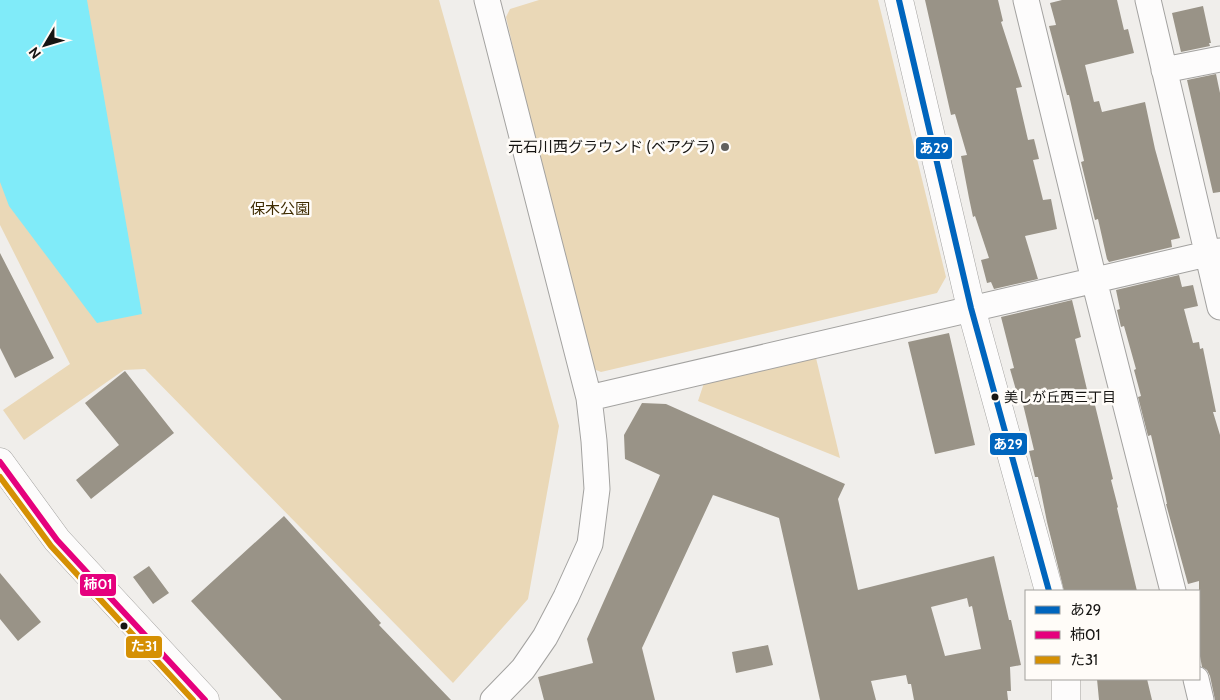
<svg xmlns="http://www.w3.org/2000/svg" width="1220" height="700" viewBox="0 0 1220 700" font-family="Cabin,'Noto Sans JP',sans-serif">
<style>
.green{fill:#ead8b7}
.water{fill:#80ebf9}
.building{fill:#999387;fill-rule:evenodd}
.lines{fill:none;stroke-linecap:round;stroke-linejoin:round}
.minor-casing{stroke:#a3a2a0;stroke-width:27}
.tertiary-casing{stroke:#a3a2a0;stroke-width:29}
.minor{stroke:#fdfcfc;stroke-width:25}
.tertiary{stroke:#fdfcfc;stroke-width:28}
.bus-1-casing{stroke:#fffcf8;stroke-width:10}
.bus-2-casing{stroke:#fffcf8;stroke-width:10}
.bus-3-casing{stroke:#fffcf8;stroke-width:10}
.bus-1{stroke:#0065bd;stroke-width:6}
.bus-2{stroke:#e5007d;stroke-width:6}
.bus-3{stroke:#d59003;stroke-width:6}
.poi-dot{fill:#62615f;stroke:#fffcf8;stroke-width:2}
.bus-dot{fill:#161513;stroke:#fffcf8;stroke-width:2}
.labels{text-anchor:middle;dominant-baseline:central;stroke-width:5;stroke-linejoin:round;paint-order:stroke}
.bus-label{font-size:14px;fill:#161513;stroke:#fffcf8;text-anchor:start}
.poi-label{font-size:15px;fill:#161513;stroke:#fffcf8;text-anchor:end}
.park-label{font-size:15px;fill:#3e2b00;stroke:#fffcf8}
.line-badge{stroke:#fffcf8;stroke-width:2}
.badge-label{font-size:14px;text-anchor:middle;font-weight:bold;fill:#fff}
</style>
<rect width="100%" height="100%" fill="#f0eeeb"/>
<!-- green -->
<path class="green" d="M0,0H439L559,426L528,599L453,683L145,369L124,370L24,440L3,410L70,364L0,225Z
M539,0H878L946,277L937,293L601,372L586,366L506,17L510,9Z
M816,358L840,458L698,401L705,380Z"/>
<!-- water -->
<path class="water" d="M0,0H87L142,314L97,323L9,206L0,182Z"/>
<!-- building -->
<path class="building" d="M925,0H998L1003,21L1001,22L1022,87L1016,88L1028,140L1034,139L1039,159L1033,160L1043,200L1051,199L1057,229L1025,236L1038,279L994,289L991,282L987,283L981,260L989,258L975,216L973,217L969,198L961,156L967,155L955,114L951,115Z
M1062,0H1117L1124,30L1128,29L1134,53L1085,65L1094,102L1099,101L1102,112L1145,102L1155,149L1180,238L1171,240L1172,247L1109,262L1107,259L1098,219L1095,220L1081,162L1084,161L1069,95H1067L1049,26L1056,25L1050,3Z
M1203,6L1211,43H1209L1210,46L1181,52L1172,13Z
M1216,74L1220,93V192L1213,193L1187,80Z
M0,253L54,358L15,378L0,348Z
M1179,275L1182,287L1193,285L1198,306L1184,309L1193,343L1199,342L1200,349L1203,348L1216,412H1213L1220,435V700H1215L1210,676L1207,670L1202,667L1199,651V581L1188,584L1166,504H1167L1165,494L1151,435L1148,436L1138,397L1141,396L1134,370L1136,369L1124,326L1121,327L1117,310L1120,309L1116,290Z
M1072,300L1081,337L1075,339L1089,398L1093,397L1113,479L1111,480L1118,507L1117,508L1137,591H1064L1047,522L1038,477H1035L1029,451L1034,450L1021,396L1018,397L1010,369L1014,368L1001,317Z
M949,333L975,445L935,454L908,342Z
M125,371L174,433L91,499L76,480L119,445L85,403Z
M642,403L666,404L845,484L838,499L858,590L994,556L1009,620H1011L1021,665L1010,667L1011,691H1007L1008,700H914L911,684H908L906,675L871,681L876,700H820L779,518L713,495L642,648L655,700H544L538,677L593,663L587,639L660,475L625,459L624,435ZM967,598L969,607L972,606L981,649L945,656L931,607Z
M284,516L381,623L379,625L451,700H282L191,601Z
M149,566L169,593L153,604L133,577Z
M0,573L41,622L18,641L0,619Z
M768,645L773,665L736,673L732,652Z
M1097,679H1147L1152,700H1099Z"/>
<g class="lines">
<!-- minor casing -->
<g class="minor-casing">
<path id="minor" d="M487,0L589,398L594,441L597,489L590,544L566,597L545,637L523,669L493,700
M1026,0L1094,280L1173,591
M1148,0L1220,307
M1164,70L1220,59
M589,398L1220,251
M1196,679L1201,700"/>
</g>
<!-- tertiary casing -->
<g class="tertiary-casing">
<path id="tertiary" d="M899,0L971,308L1049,591
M0,462L57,540L205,700
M1066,679V700"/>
</g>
<!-- minor -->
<use href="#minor" class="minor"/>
<!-- tertiary -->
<use href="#tertiary" class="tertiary"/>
<!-- bus-1 casing -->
<g class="bus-1-casing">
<path id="bus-1" d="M899,0L971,308L1049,591"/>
</g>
<!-- bus-2 casing -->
<g class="bus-2-casing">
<path id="bus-2" d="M0,462L57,540L205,700"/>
</g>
<!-- bus-3 casing -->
<g class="bus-3-casing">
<path id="bus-3" d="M0,477L51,546L193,700"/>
</g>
<!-- bus-1 -->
<use href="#bus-1" class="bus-1"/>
<!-- bus-2 -->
<use href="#bus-2" class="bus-2"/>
<!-- bus-3 -->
<use href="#bus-3" class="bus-3"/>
</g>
<!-- markers -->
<circle class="poi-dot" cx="725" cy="147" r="5"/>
<g class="bus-dot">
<circle cx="995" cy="397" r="4.5"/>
<circle cx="124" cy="626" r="4.5"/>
</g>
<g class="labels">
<!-- bus labels -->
<g class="bus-label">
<text x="1004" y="397">美しが丘西三丁目</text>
</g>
<!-- poi labels -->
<g class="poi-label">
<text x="715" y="147">元石川西グラウンド (ベアグラ)</text>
</g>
<!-- park labels -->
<g class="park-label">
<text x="280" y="209">保木公園</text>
</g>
</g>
<g class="line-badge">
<rect x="915" y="136" width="38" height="24" rx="5" fill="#0065bd"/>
<rect x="989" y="432" width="39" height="24" rx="5" fill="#0065bd"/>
<rect x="79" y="573" width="38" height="24" rx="5" fill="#e5007d"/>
<rect x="125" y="635" width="38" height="24" rx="5" fill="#d59003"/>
</g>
<g class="badge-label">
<text x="934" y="153">あ29</text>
<text x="1008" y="449">あ29</text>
<text x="98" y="589">柿01</text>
<text x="144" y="651">た31</text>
</g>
<!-- legend -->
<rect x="1025" y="590" width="175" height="90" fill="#fffcf8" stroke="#a2a09c"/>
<rect x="1035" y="606" width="25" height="8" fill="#0065bd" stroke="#a2a09c"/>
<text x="1070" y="615" font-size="15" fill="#161513">あ29</text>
<rect x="1035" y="631" width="25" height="8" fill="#e5007d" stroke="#a2a09c"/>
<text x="1070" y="640" font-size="15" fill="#161513">柿01</text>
<rect x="1035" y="656" width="25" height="8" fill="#d59003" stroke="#a2a09c"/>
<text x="1070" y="665" font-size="15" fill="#161513">た31</text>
<!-- north arrow -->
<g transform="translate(45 45) rotate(232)" stroke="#fffcf8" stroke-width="4" paint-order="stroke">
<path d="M0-4L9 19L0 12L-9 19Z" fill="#161513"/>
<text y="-8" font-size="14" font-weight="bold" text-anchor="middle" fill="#161513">N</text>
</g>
</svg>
